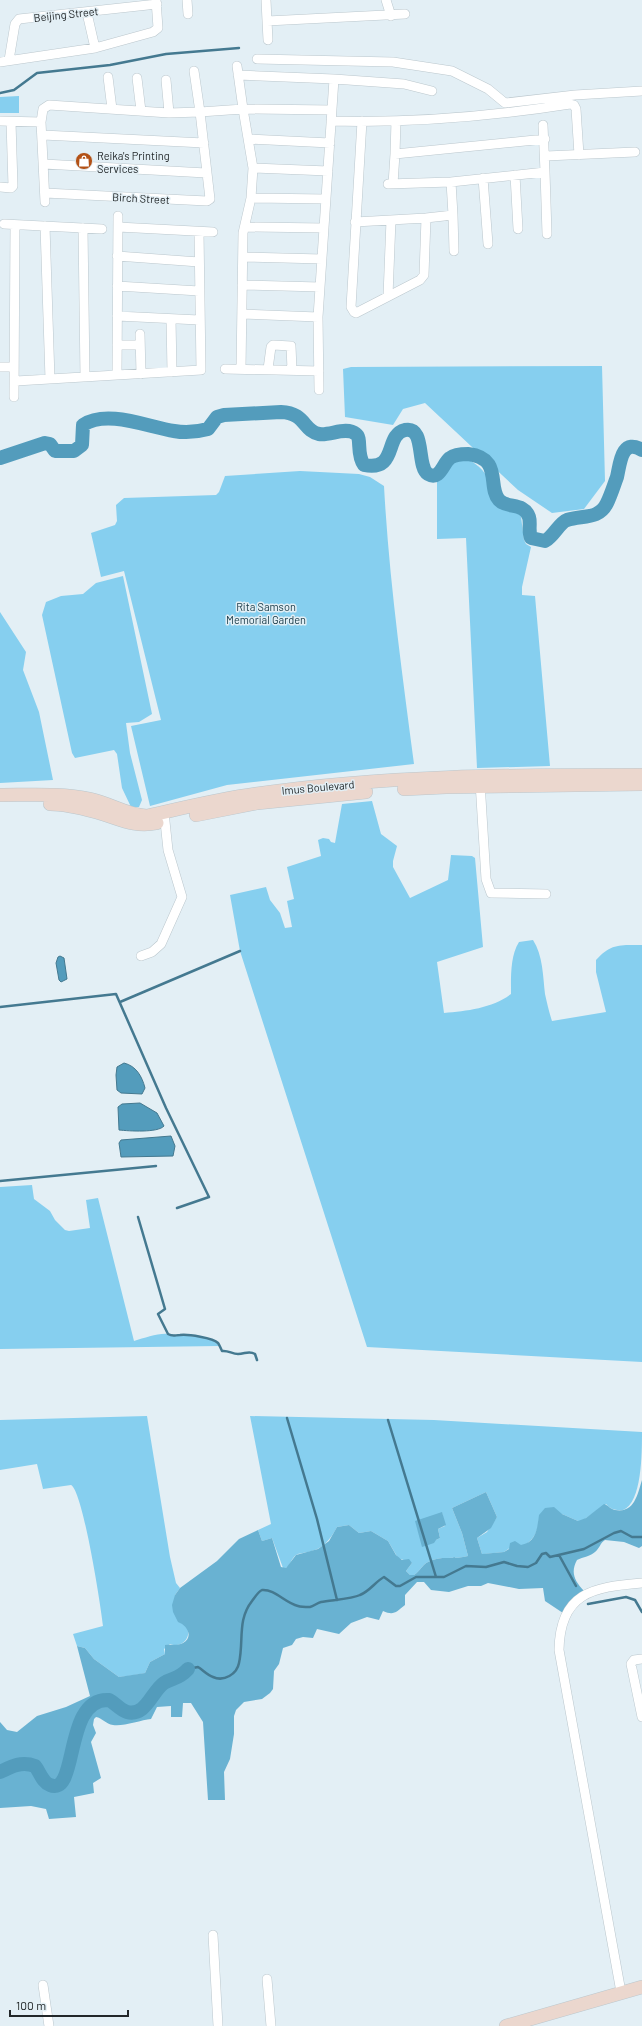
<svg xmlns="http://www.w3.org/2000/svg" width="642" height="2026" viewBox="0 0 642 2026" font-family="Barlow,sans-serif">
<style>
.green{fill:#86cfef;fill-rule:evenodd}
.forest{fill:#69b2d2}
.water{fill:#539cbc;stroke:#447990}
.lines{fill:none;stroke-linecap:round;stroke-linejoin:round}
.stream{stroke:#447990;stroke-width:2.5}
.river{stroke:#539cbc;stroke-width:14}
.street-casing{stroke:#bbc7cd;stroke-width:10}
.secondary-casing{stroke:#bbc7cd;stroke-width:14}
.street{stroke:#fff;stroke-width:9}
.secondary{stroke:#ebd7ce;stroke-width:13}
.labels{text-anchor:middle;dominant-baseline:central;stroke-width:3;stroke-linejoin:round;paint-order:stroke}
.street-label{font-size:11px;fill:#222729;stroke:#e3eff5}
.poi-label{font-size:11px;fill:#222729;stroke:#e3eff5;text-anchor:start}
.park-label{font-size:11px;fill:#133644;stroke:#e3eff5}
</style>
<rect width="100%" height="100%" fill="#e3eff5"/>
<!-- green -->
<path class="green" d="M19,96V113H0V97Z
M602,366L605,481L584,509L552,513L518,490L425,403L403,409L393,425L345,417L343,369L351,367Z
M460,458C471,458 484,469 489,480C491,486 491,494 493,500L505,507H517L520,509L524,540L526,544L531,547L522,587V595L535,596L550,766L477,768L466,538L437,539V479L450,461Z
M300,471L359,474L370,477L384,486C389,579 402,672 414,764L227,785L150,806L131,726L161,720L124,571L101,577L91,533L115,525L117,521L116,505L124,498L216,495L219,492L225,476Z
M123,576L152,714L139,722L126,723L130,753L142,800L139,807H131L122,788L117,754L114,750L75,758L72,753L42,615L46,602L61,596L83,594L96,583Z
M0,612L26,652L23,670L39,712L53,780L0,783Z
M372,801L381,834L397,846L393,861V867L410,898L448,880L451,855L472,856L475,858L483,947L437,962L444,1013C467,1011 493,1008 511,994C511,978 510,956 519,942L533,940C543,955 543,977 545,994C547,1003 549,1012 552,1021L606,1012L596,972V960C611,943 621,945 642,945V1362L367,1347L240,951L230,895L266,887L270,900L280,913L285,928L292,927L287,901L294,899L287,867L321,856L318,840L323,838L329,839L331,842L335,843L342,804Z
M32,1185L34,1199L50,1211L55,1220L65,1230L69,1231L90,1228L86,1200L98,1198L134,1341C145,1338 158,1333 168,1334C179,1336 214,1335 219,1346L0,1349V1187Z
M147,1416L170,1557L176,1583L180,1588L175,1595C178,1604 180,1613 184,1622C185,1625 188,1627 188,1630C190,1641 179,1648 170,1644L164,1649L165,1654L150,1662L145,1673C142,1674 122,1677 119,1677L94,1659L85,1648L77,1646L73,1634L103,1626C101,1607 83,1491 71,1485L43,1489L37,1464L0,1470V1420Z
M250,1416L434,1420L642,1432C642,1453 642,1503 623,1510C616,1511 610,1509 606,1504L582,1521H578L562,1514L539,1518C539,1530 533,1543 521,1546L517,1543L504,1552L484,1554H482L477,1538L487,1532L497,1517L486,1492L452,1508L462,1533L468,1556C455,1560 440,1555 428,1562C422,1565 420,1571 414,1575H410L406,1571L412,1563L398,1558L388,1541L371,1531L359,1533L349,1525L337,1527C330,1540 323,1549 308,1552C304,1553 299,1553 296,1555C291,1559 291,1564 286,1568H283L272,1538L262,1541L258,1530L271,1524ZM442,1513L445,1526L438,1529L440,1538L436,1540L432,1516Z"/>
<!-- forest -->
<path class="forest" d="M642,1480V1546L639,1548L624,1542L605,1540C600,1543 600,1548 595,1552C591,1556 583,1557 577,1560C570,1573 575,1581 584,1591L563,1613L545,1601L543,1588L519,1589L488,1583L481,1586H468L449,1592L431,1590L424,1582H417L405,1595V1605C396,1612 394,1616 383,1611L379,1620L367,1617L351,1623L339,1634L317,1629L313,1638L303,1637L296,1639L292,1645L283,1648L279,1664L274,1671L273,1689L270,1693L262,1699L244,1702L236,1710L234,1716V1734L230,1759L224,1772L225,1800H208L203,1722L191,1703H183L182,1717H171V1706L157,1707L151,1719C141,1720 122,1727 113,1725C106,1724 102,1718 96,1717L94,1719L93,1725L96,1733L91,1742L101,1778L93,1783L94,1793L74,1797L76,1817L49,1819L46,1809L31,1806L0,1808V1722L7,1730L17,1732L37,1716L66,1707L90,1696L77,1646L85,1648L94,1659L119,1677L145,1673L150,1662L165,1654V1645C171,1644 177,1646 183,1643C194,1637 187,1625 178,1622L173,1612L172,1605L175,1595L180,1588L217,1561L239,1539L258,1530L262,1541L272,1538L281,1567L286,1568L296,1555L318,1549L329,1541L337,1527L349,1525L359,1533L371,1531L388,1541L396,1555L402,1560L409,1559L412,1563L406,1571L410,1575H414C420,1571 422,1565 428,1562C440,1555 455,1560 468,1556L462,1533L452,1508L486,1492L497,1517L491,1528L477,1538L482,1554L504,1552L509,1549L510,1543L515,1541L521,1545C537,1542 537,1528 539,1515L545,1508L554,1507L562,1514L578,1521L586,1518L604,1504C608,1505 610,1509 615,1510C635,1514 638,1492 642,1480Z
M442,1512L446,1525L438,1529L440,1538L436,1540L434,1543L422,1547L415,1521Z"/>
<!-- water -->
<path class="water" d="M60,956L64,958L67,979L61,982L59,980L56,963L58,957Z
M124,1063C136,1066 142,1076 145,1088L142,1094L121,1093L117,1090L116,1075L117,1067Z
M140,1103L157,1113L164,1126C158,1133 129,1131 119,1130L118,1107L122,1104Z
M171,1136L175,1146L173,1156L121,1157L119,1143L121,1140Z"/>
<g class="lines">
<!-- stream -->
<path class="stream" d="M0,93L14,90L37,73L110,65L166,54L239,48
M120,1002L240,951
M0,1007L116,994L166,1108L209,1197L177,1208
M0,1181L156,1166
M138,1217L165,1309L158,1314L168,1334C173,1337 175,1335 180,1335C188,1334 213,1338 218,1343C219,1344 221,1349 222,1351C228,1350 232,1354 238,1354C245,1354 249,1350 255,1354L257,1360
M287,1418L317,1519L337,1600
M388,1420L436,1577
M559,1555L576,1586
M588,1604L626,1597L635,1600L642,1612
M188,1669L198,1667C203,1670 207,1675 213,1677C224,1682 237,1674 239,1663C244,1641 237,1620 252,1601C255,1597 258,1592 262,1590C275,1589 285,1603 298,1606C301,1607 307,1607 310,1607C314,1606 317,1603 321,1602C331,1600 352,1599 360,1595C370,1591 375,1582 384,1577L396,1586H400L416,1577H444L466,1566L486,1567L504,1562L517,1566L528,1567L536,1563L542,1554L546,1553L550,1557L584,1549L614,1533L621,1531L632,1537H642"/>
<!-- river -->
<path class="river" d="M0,458L45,443L50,444L55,451H74L82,445L83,425C107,409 148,427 174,431C185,433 197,432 208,429L217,417L224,415L281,412C306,413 303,431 319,434C330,436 346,426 356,434C362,438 356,454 364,465C398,472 384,435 405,430C426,426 416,466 428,474C440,481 443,463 450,458C454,455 463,454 468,454C503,458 487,487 499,500C507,509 524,502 529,517C531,523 528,531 531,538L545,541C554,536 559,523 567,520C582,515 599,520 607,503C611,495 614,485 617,477C620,465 621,437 642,450
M0,1772C12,1766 22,1761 35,1766C40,1772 42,1782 50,1785C79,1797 63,1697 109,1700C115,1703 120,1710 127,1712C146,1717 152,1691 164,1683C173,1677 178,1680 188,1669"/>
<!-- street casing -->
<g class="street-casing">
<path id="street" d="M187,0L188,14
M266,0L267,21L405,14
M386,0L391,16
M87,13L95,48
M267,21L268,40
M257,59L393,62L452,71L488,89L505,103L575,95L642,91
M9,60L15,24L19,19L157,4
M0,62L95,48L153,32L158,28L156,0
M237,66L243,109L332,110
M194,71L200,112L243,109L253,168L251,198L243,233L241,369
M238,75L334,79L318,317L319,390
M108,77L112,109
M137,78L141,111
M334,79L404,84L432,91
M166,80L169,113
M0,121L41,122L45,202
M331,121C408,123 494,116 570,104L574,105L576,109L579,155
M362,121L351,307L354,312L356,313L420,280L424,275L426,218L453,215L451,182L545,172L543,125
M396,121L395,154L545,139
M41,122L43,109L49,105L169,113L200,112L210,199L207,201L45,193
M43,135L204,143
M248,139L330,143
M546,156L635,152
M44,164L206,173
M253,168L328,171
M545,172L547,234
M515,175L518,229
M483,178L488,244
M388,184L451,182
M393,184L395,154
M0,187L11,188L13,186L11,122
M251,198L326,199
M453,215L454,251
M355,222L426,218
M4,224L102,229
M45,226L50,379
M118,227L213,232
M245,227L324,228
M83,228L85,377
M117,256L199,262
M243,257L322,259
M242,285L320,287
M117,286L199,291
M388,296L391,220
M242,314L318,317
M117,316L199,320
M171,319L172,372
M140,334L141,374
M117,345H140
M0,367H14
M225,369L319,371
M268,369L271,347L273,345L291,346L292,370
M117,375L118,216
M16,381L201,370L199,232
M14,397L15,226
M480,782L486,879L491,893L546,894
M141,956L152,952L161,944L182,897L168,850L164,812
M642,1659L634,1660L631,1664L642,1717
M213,1935L218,2026
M267,1979L271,2026
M43,1985L49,2026
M621,1992L559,1650C560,1593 592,1587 642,1583"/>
</g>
<!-- secondary casing -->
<g class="secondary-casing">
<path id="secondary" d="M404,789L446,787L642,784
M0,795C29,795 62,793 90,799C110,803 126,815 147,816C183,808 219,799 256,794C384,775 513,775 642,775
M50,804C65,804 81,808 96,812C119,818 133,828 157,823
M196,815L257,803L366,792
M506,2026L642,1987"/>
</g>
<!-- street -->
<use href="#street" class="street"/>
<!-- secondary -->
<use href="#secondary" class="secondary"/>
</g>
<!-- icons -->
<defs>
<g id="shop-disc" transform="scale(0.9)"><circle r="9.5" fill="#b35116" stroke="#e3eff5"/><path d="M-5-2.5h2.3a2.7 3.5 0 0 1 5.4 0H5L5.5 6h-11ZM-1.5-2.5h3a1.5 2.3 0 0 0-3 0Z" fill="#fff"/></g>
</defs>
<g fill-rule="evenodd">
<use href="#shop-disc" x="84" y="161"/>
</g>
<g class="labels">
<!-- street labels -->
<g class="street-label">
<text transform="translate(66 14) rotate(-6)">Beijing Street</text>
<text transform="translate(141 198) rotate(3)">Birch Street</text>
<text transform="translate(318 787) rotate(-5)">Imus Boulevard</text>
</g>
<!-- poi labels -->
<g class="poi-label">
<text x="97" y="155">Reika's Printing<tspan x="97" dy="13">Services</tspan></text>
</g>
<!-- park labels -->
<g class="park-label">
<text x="266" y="606">Rita Samson<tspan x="266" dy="13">Memorial Garden</tspan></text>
</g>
</g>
<!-- scale -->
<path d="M10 2010v6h118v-6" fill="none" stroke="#222729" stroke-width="2"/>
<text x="16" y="2010" font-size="12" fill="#222729" stroke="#e3eff5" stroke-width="3" paint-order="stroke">100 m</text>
</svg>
